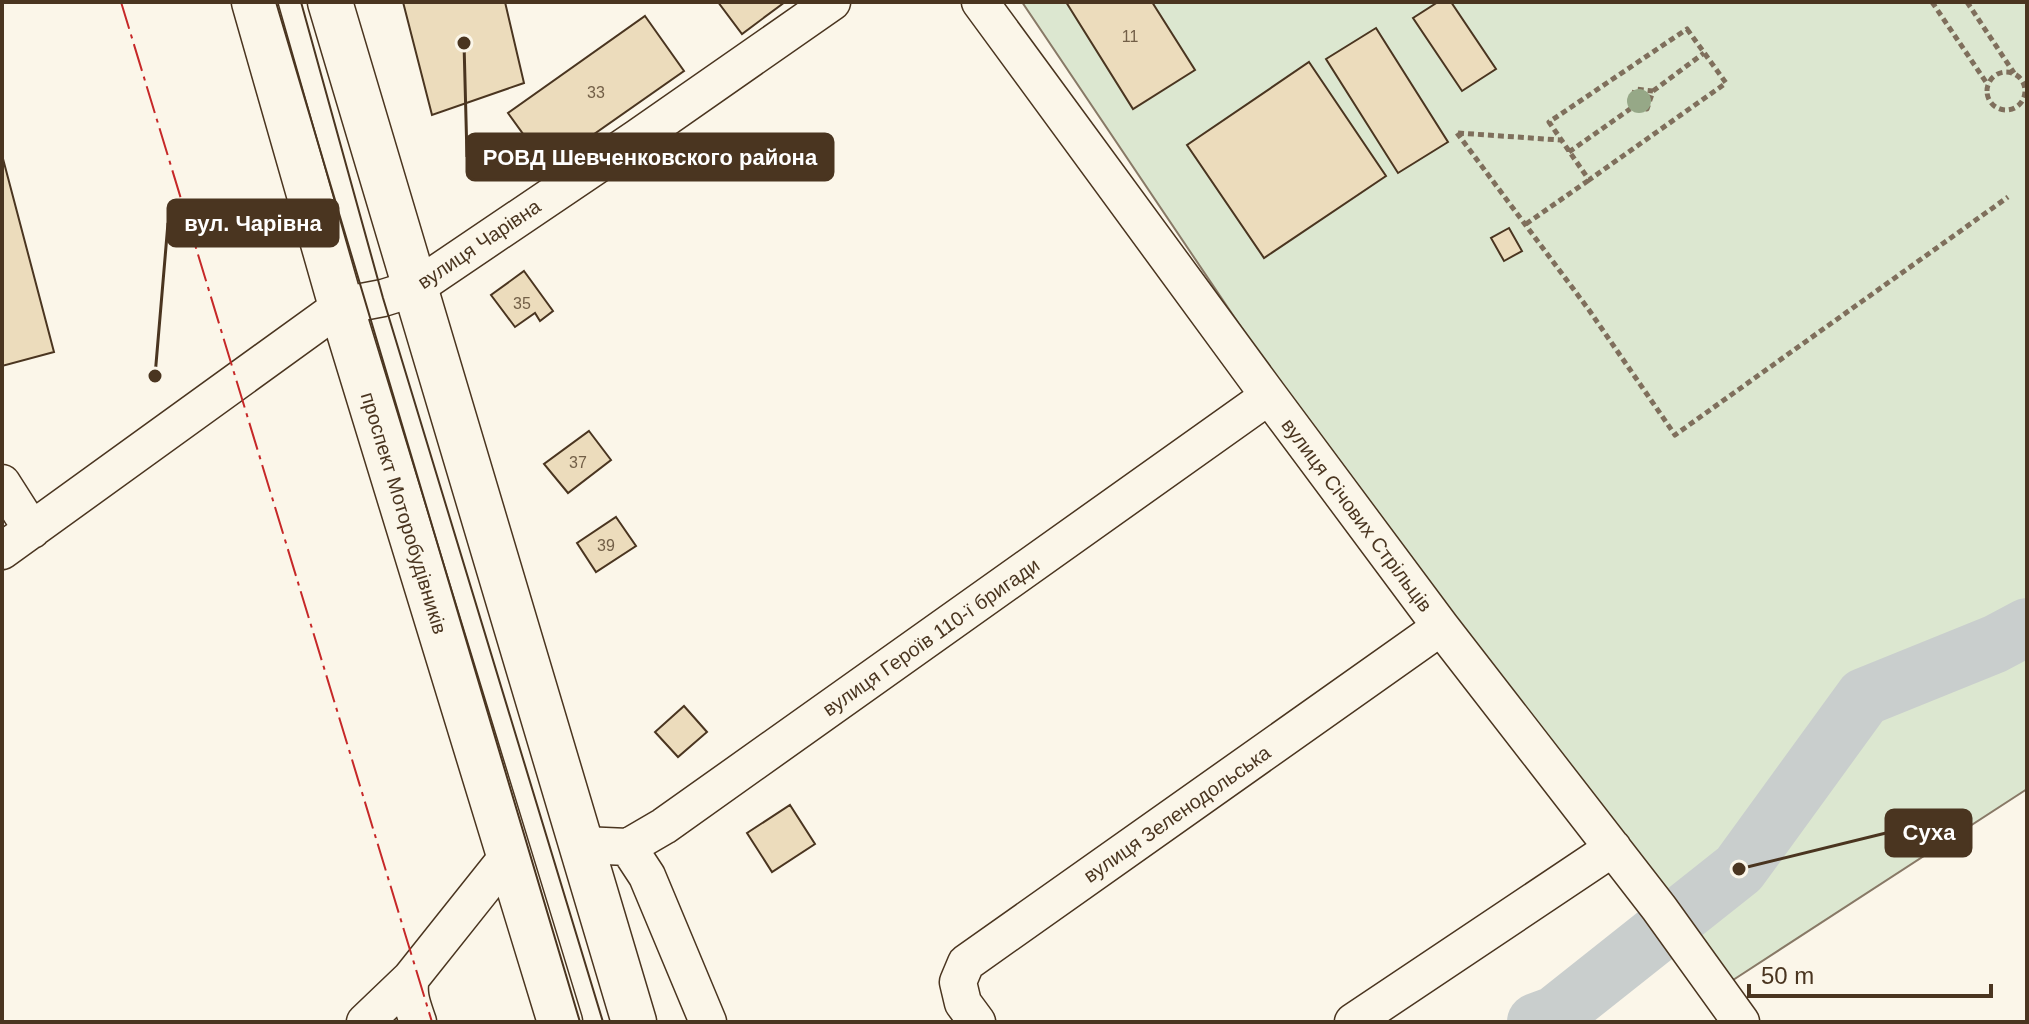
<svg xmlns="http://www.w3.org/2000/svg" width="2029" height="1024" viewBox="0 0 2029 1024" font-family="Arial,sans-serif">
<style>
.green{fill:#dce7d0;stroke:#887966;stroke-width:2}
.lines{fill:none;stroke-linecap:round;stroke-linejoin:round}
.river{stroke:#c9cecd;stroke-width:58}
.building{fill:#ecdcbc;stroke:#4a3520;stroke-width:2}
.minor-casing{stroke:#4a3520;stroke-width:39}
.major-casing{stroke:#4a3520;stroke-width:47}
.path{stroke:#7f6f5c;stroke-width:5;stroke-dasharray:6 4;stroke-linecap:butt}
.minor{stroke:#fbf6e9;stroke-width:36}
.major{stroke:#fbf6e9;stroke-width:44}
.tram{stroke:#4a3520;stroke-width:2}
.power{stroke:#c62828;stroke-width:2;stroke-dasharray:28 6 4 6;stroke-linecap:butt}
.tree{fill:#96a887}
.labels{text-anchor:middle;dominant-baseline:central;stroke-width:6;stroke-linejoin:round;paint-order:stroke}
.number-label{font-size:16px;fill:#725f47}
.street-label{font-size:20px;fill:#4a3520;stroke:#fbf6e9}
.leader{fill:none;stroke:#4a3520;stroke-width:3}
.callout-dot{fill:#4a3520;stroke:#fbf6e9;stroke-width:3}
.callout{fill:#4a3520;stroke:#4a3520;stroke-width:3}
.callout-label{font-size:22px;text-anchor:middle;font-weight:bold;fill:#fff}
</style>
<rect width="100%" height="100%" fill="#fbf6e9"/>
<!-- green -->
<path class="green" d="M1022,2H2027V789L1730,982L1280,385Z"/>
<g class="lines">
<!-- river -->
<path class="river" d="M1536,1022L1555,1015L1739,869L1864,697L1995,644L2027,627"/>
</g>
<!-- building -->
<path class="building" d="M403,2H505L524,83L432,115Z
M718,2H785L742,34Z
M1066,2H1152L1195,70L1133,109Z
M1438,2H1451L1496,69L1462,91L1413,18Z
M645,16L684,71L547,167L508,113Z
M1376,28L1448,142L1398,173L1326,59Z
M1309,62L1386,176L1264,258L1187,145Z
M2,155L54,352L2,366Z
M1509,228L1522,251L1504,261L1491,238Z
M524,271L553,311L540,321L535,313L515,327L491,295Z
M589,431L611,460L568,493L544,464Z
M616,517L636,546L596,572L577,543Z
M684,706L707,732L678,757L655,732Z
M790,805L815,844L772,872L747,833Z"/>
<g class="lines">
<!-- minor casing -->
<g class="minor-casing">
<path id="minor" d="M980,2L1269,396L1441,627L1659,908L1741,1022
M2,483L32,530
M2,551L341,306L383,298L415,288L637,138L832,2
M582,845L628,847L664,826L1269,396
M628,847L647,876L708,1022
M365,1022L411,978
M418,1022C413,1007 407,994 411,978L509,855
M977,1022L963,1003L958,982L966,963L1441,627
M1353,1022L1613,848"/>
</g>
<!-- major casing -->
<g class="major-casing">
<path id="major" d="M254,2L341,306L560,1022
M330,2L634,1022"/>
</g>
<!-- path -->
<path class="path" d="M1932,2L1988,85
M1967,2L2014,73
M1687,29L1726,83L1589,180L1549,122Z
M1987 91a19 19 0 1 1 38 0a19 19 0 1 1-38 0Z
M1653,91L1704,53
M1457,133L1589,310L1675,435L2008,197
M1458,133L1560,140
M1569,152L1630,109H1647L1653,91L1635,89L1630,109
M1526,224L1589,180"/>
<!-- minor -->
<use href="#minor" class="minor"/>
<!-- major -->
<use href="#major" class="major"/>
<!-- tram -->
<path class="tram" d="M276,2L580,1022
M301,2L383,298L603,1022"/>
<!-- power -->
<path class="power" d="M121,2L432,1022"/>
</g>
<!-- trees -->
<circle class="tree" cx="1639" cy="101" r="12"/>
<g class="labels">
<!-- number labels -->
<g class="number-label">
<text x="1130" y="36">11</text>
<text x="596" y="92">33</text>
<text x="522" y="303">35</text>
<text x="578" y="462">37</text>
<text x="606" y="545">39</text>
</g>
<!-- street labels -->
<g class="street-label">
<text transform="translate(479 244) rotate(-34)">вулиця Чарівна</text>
<text transform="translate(404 513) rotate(73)">проспект Моторобудівників</text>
<text transform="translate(1357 515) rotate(53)">вулиця Січових Стрільців</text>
<text transform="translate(931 637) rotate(-35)">вулиця Героїв 110-ї бригади</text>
<text transform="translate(1177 814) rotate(-35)">вулиця Зеленодольська</text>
</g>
</g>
<!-- callouts -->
<path class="leader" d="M464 43L467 157M155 376L168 223M1739 869L1886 833"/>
<g class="callout-dot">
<circle cx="464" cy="43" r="8"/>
<circle cx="155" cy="376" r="8"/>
<circle cx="1739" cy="869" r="8"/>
</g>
<g class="callout">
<rect x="467" y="134" width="366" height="46" rx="8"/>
<rect x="168" y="200" width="170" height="46" rx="8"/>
<rect x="1886" y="810" width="85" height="46" rx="8"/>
</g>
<g class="callout-label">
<text x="650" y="165">РОВД Шевченковского района</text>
<text x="253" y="231">вул. Чарівна</text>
<text x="1929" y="840">Суха</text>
</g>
<!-- border -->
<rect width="2029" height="1024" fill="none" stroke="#4a3520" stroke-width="8"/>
<!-- scale -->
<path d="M1749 984v12h242v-12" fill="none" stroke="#4a3520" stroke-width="4"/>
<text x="1761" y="984" font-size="24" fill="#4a3520" stroke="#fbf6e9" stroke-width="6" paint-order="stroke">50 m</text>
</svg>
